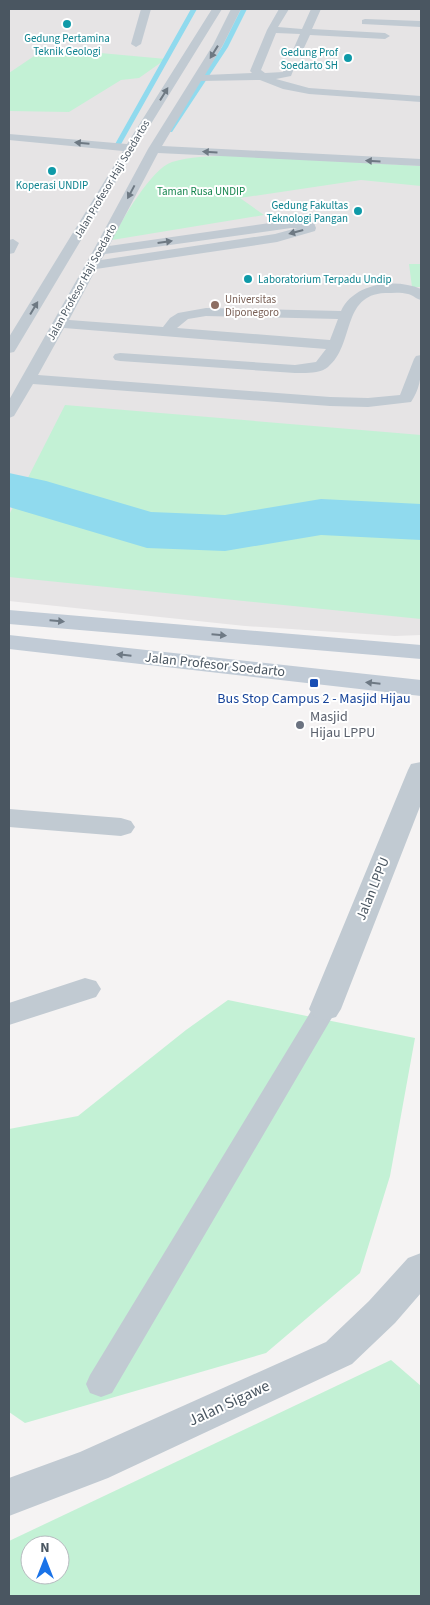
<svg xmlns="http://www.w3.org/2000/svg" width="430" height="1605" viewBox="0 0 430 1605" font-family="'Source Sans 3',sans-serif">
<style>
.education{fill:#e6e4e5}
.green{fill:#c3f1d5;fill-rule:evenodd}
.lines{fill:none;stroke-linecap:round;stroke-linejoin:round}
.stream{fill:#90daee;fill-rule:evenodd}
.river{fill:#90daee;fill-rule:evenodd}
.lane{fill:#c1cad2;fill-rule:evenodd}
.street{fill:#c1cad2;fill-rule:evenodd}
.secondary{fill:#c1cbd6;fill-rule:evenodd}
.oneway{fill:#6e7983}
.oneway2{fill:#6e7984}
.culture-dot{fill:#0f9aa8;stroke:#fff;stroke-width:2}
.education-dot{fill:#8d6e63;stroke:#fff;stroke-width:2}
.transit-dot{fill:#1a4fb4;stroke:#fff;stroke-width:2}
.worship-dot{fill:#6b7280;stroke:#fff;stroke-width:2}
.labels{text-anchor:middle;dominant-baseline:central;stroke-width:4;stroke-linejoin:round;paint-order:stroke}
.far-culture-label{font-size:11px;fill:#0d838f;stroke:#fff}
.far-street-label{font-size:11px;fill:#4a5661;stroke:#fff}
.far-park-label{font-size:11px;fill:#17864f;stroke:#fff}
.far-education-label{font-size:11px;fill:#785e54;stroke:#fff;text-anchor:start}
.street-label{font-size:14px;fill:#4a5661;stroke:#fff}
.transit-label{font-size:14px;fill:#164399;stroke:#fff}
.worship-label{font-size:14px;fill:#5b616d;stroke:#fff;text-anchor:start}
.near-street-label{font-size:16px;fill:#4a5661;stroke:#fff}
</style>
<rect width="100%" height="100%" fill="#f5f3f3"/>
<!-- education -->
<path class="education" d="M9,9H421V635L395,636L245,626L9,601Z"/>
<!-- green -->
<path class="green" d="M46,48L166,59L139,78L121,80L69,112L9,111V73Z
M244,156L421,166V186L361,180L240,198L264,215L112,240C121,221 152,168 172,162C195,155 221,156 244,156Z
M409,264H421V287H412Z
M65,405L421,435V619L9,577V515Z
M228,1000L415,1038L390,1176L360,1273L266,1353L25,1423L9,1412V1129L78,1116L186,1030Z
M391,1360L421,1386V1596H9V1541ZM30,1545H60V1575H30Z"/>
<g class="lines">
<!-- stream -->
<path class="stream" d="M191,9H197L120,146L115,147L114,146Z
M241,9H247L228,47L172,132H168L167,131L222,47Z"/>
<!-- river -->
<path class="river" d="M9,473L46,481L151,512L225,515L321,499L421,504V540L321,535L225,551L147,548L9,507Z"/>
<!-- lane -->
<path class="lane" d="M141,9H151L141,44L136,47L131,44Z
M212,9H222L136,148L16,349L14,352L9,353V337L123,151L9,140V134L127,144Z
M231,9H241L223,45L205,75L252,73L250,71L267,30L279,9H289L278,27L302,29L311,9H321L312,29L385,33L390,36L385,39L310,35L303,50L298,53L293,50L300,34L276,33L261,70L265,73L283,72L286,64L290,63L295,66L291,76L276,79L309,88L421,96V102L309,94L283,89L260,80L201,81L162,146L421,159V166L158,153L109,246L291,220H305L314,223L316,228L315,231L277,242L96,269L69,320L163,327L170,318L178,313L206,308L341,311C354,283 395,278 421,289V300C416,299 413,295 408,294C401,292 392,293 385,293C341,295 355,345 328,367C320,374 305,373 295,373L120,361L115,360L113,357L115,354L120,353L295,365L316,362L326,349L64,328L38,375L330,397L368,398L400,395L414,359L416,356L421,355C422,371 421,388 411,402L368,407L330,406L33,384L14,416L9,418V400L93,251L148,149L213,45ZM291,228H297L275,234L101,260L105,254ZM206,316L338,319L330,340L177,328L188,319Z
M365,19L421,21V27L362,24V20Z
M13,239L19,243L14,253L9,254V240Z
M325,1000L334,1003L337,1009L112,1393L101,1397L90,1393L86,1384L90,1375L316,1003Z"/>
<!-- street -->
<path class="street" d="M421,762V804L341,1009L336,1017L325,1020L314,1017L309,1009L408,770L411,764Z
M9,809L121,818L131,821L135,827L131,833L121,836L9,827Z
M85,978L96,981L101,989L96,997L9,1025V1003Z
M421,1253V1293L395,1323L352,1364L108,1478L9,1516V1478L80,1452L326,1342L369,1301L408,1258Z"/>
<!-- secondary -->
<path class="secondary" d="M9,610L421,645V659L9,624Z
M9,635L421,680V696L9,649Z"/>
</g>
<!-- one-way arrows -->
<defs><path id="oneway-solid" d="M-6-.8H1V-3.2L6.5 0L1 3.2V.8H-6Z" transform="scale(1.25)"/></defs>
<g class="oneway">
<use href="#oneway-solid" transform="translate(214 52) rotate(122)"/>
<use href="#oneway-solid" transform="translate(164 94) rotate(-58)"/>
<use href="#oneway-solid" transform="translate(82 143) rotate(-175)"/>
<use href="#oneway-solid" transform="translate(210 152) rotate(-177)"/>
<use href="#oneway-solid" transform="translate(373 161) rotate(-177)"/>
<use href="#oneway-solid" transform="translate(131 192) rotate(118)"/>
<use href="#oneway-solid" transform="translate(296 232) rotate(165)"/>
<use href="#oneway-solid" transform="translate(165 242) rotate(-8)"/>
<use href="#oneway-solid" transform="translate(34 308) rotate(-59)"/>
</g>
<g class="oneway2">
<use href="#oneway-solid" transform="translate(57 621) rotate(5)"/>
<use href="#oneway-solid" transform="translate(219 635) rotate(5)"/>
<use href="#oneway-solid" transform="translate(124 655) rotate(-174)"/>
<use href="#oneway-solid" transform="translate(373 683) rotate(-174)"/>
</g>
<!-- markers -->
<g class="culture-dot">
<circle cx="67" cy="24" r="5"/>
<circle cx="348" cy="58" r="5"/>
<circle cx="52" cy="171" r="5"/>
<circle cx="358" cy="211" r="5"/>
<circle cx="248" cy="279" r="5"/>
</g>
<circle class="education-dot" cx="215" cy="305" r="5"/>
<rect class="transit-dot" x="309" y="678" width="10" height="10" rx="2.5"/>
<circle class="worship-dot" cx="300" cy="725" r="5"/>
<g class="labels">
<!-- far-culture labels -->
<g class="far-culture-label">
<text x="67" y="38">Gedung Pertamina<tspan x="67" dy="13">Teknik Geologi</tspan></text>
<text x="338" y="52" text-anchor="end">Gedung Prof<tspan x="338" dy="13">Soedarto SH</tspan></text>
<text x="52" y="185">Koperasi UNDIP</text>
<text x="348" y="205" text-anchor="end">Gedung Fakultas<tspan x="348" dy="13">Teknologi Pangan</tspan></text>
<text x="258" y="279" text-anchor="start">Laboratorium Terpadu Undip</text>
</g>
<!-- far-street labels -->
<g class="far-street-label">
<text transform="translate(112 179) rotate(-59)">Jalan Profesor Haji Soedartos</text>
<text transform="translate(82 282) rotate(-61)">Jalan Profesor Haji Soedarto</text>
</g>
<!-- far-park labels -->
<g class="far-park-label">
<text x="201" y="191">Taman Rusa UNDIP</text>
</g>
<!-- far-education labels -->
<g class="far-education-label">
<text x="225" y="299">Universitas<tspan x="225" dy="13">Diponegoro</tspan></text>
</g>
<!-- street labels -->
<g class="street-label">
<text transform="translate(215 665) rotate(6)">Jalan Profesor Soedarto</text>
<text transform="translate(373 889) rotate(-68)">Jalan LPPU</text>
</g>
<!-- transit labels -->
<g class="transit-label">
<text x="314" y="699">Bus Stop Campus 2 - Masjid Hijau</text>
</g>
<!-- worship labels -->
<g class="worship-label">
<text x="310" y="717">Masjid<tspan x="310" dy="16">Hijau LPPU</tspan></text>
</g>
<!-- near-street labels -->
<g class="near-street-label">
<text transform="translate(229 1403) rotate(-25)">Jalan Sigawe</text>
</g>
</g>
<!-- border -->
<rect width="430" height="1605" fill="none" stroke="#4a5661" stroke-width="20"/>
<!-- north arrow -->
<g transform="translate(45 1560)"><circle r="24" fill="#ffffff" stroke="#b7bbc0"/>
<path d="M0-4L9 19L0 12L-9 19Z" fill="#1a73e8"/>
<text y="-8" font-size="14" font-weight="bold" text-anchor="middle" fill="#4a5661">N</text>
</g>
</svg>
